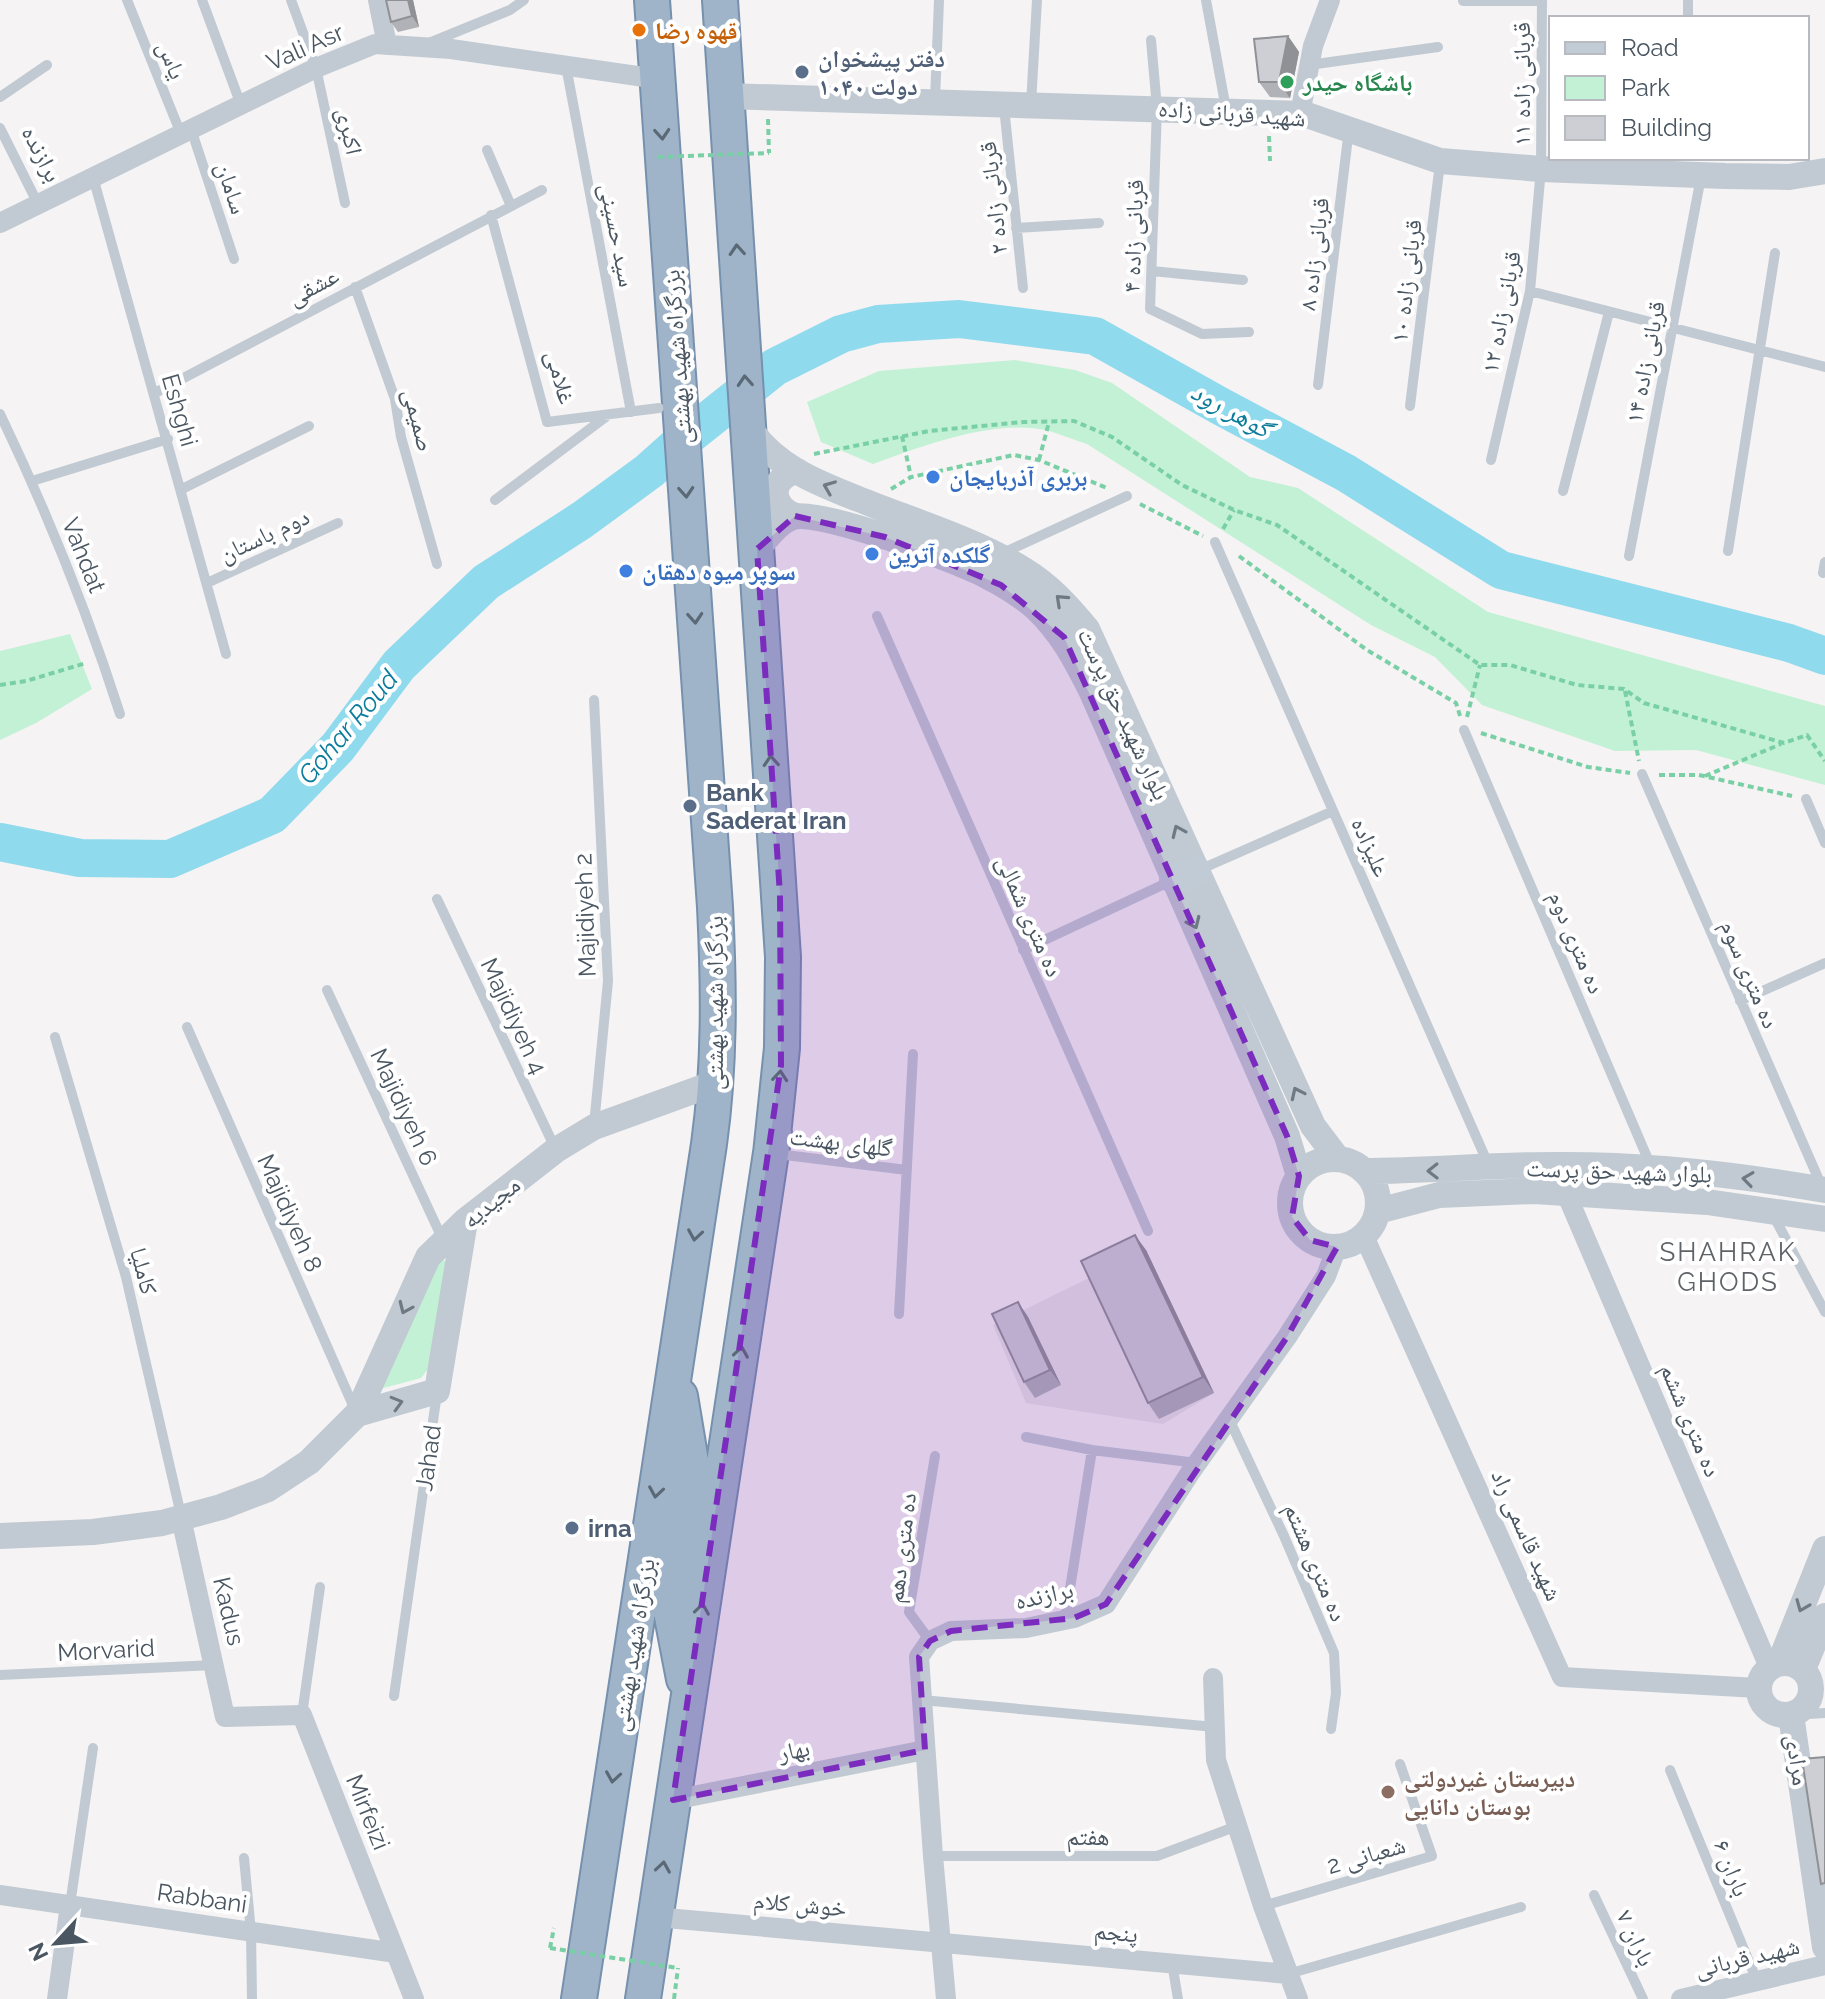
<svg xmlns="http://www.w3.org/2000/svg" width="1825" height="1999" viewBox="0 0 1825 1999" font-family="Raleway,'Noto Naskh Arabic',sans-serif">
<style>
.education{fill:#e6e4e5}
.green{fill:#c3f1d5}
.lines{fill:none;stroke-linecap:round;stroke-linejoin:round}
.river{stroke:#90daee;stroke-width:38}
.trunk-casing{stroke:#7690ad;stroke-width:38}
.path{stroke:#7ad0a6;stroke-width:4;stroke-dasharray:6 4;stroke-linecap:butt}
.service{stroke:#c1cad2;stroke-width:10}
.minor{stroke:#c1cad2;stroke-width:20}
.tertiary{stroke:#c1cad2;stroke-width:26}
.secondary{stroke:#c1cbd6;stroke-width:30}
.trunk{stroke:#9fb4c9;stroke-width:34}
.path-bridge{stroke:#7ad0a6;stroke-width:4;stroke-dasharray:6 4;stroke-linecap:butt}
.wall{fill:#b0b2b7}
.shaded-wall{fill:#909195}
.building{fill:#cdcfd5;stroke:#909195;stroke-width:2}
.oneway{stroke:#5b6976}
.oneway2{stroke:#6e7983}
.marked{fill:#7b2cbf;fill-opacity:0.2;stroke:#7b2cbf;stroke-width:6;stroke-dasharray:16 10;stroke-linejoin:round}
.food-dot{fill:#e8710a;stroke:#fff;stroke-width:3}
.service-dot{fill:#5c6f8a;stroke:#fff;stroke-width:3}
.leisure-dot{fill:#2e9e5b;stroke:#fff;stroke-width:3}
.shop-dot{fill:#3f7fe0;stroke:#fff;stroke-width:3}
.education-dot{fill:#8d6e63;stroke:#fff;stroke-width:3}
.labels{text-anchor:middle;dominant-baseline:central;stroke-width:8;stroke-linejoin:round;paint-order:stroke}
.food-label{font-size:24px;font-weight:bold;fill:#c56008;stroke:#fff;text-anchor:start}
.street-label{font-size:24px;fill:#4a5661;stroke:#fff}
.service-label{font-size:24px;font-weight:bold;fill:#4e5e75;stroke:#fff;text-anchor:start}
.leisure-label{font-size:24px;font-weight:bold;fill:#27864d;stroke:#fff;text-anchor:start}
.shop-label{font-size:24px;font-weight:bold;fill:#366cbe;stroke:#fff;text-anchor:start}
.education-label{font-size:24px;font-weight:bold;fill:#785e54;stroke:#fff;text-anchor:start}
.water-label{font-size:26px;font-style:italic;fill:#0c7c9b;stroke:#fff}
.neighbourhood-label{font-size:26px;letter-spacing:2px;fill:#5f6368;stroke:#fff}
</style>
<rect width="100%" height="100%" fill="#f5f3f3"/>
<!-- education -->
<path class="education" d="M1146,1250L1214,1393L1163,1424L1026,1403L993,1325Z"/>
<!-- green -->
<path class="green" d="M1015,360L1075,370L1112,383L1250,477L1298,488L1488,612L1825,706V785L1696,750L1615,751L1482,705L1435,657L1371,625L1087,444C1073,440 1059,433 1045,430C994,419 921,446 873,464L821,442L807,402L879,371Z
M70,634L92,689L36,723L0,740V651Z
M438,1257L448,1263L432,1364L421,1378L376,1390Z"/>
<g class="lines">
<!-- river -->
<path class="river" d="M0,842L80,858L170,859L272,815L338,747L399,665L486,582L582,520L649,471L687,437L775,367L841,334L878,324L959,319L1095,336L1220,406L1346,473L1501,570L1789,643L1825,656"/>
<!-- trunk casing -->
<g class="trunk-casing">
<path id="trunk" d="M720,0L783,957L782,1048L771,1154
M680,1396L692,1468L670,1606L684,1679
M579,1999L709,1144C720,1065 719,987 715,907L652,0
M643,1999L774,1133"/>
</g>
<!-- path -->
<path class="path" d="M768,119L769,153
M1269,136L1270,161
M902,436L911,477
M814,454L929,431L1023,422L1074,421L1112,437L1182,485L1234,510L1277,525L1480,665H1510L1577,685L1624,689L1644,703L1784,743L1807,735L1825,761
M1039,460L1049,422
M891,489L911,477L1014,455L1039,460L1107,488
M1140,504L1203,536
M1223,529L1234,510
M1239,556L1367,650L1456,703L1461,719
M0,685L26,681L86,663
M1625,691L1639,761
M1467,717L1480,665
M1481,733L1588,767L1630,773
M1659,775H1699L1792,796
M1705,776L1781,744
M550,1948L554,1928
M674,1999L678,1968"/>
<!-- service -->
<path class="service" d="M127,0L181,134
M202,0L241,105
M291,0L316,68L345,203
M1206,0L1226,109
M1463,1H1542
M1688,18V0
M1151,40L1157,108L1150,309L1202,334L1249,332
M429,43L510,10L524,0
M1309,65L1438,47
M566,66L631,412
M0,97L47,65
M935,100L939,0
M1031,104L1037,0
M1004,107L1023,288
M0,128L38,204
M191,129L234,259
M487,150L511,206
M93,177L226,654
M491,215L547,422L659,408
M1016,228L1099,223
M1152,271L1243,280
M355,287L395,399L401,437L437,564
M1530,291L1825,367
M1318,385L1349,129
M155,393L542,190
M1410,406L1440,163
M0,414C47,512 87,611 120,714
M1491,460L1530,291L1541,169L1542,0
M32,481L168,439
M182,489L309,426
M1563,491L1609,312
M495,500L607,416
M1215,542L1489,1166
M1728,551L1775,253
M1003,553L1127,496
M1629,556L1701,177
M1823,573L1825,562
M207,583L338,523
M877,616L1148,1231
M1464,730L1650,1164
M1642,774L1822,1187
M1806,799L1825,843
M1199,870L1333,811
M437,899L556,1150
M1023,950L1173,880
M327,990L442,1238
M1740,1001L1825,963
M187,1027L355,1410
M55,1037L126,1277L181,1515
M594,1125L608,981L594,700
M777,1154L907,1170
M1773,1215L1825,1312
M899,1314L913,1054
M1229,1419L1284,1536L1334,1653L1336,1693L1331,1729
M1026,1437L1092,1450L1197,1463
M1065,1620L1092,1450
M930,1641L909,1612L935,1456
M0,1675L214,1665
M394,1696L437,1393
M922,1700L1215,1727
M302,1715L320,1587
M1793,1715L1825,1713
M1670,1770L1757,1981
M933,1856H1157L1237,1826
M244,1858L251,1932L252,1999
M1594,1895L1643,1999
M70,1905L93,1748
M1263,1906L1432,1856L1400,1764
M1172,1963L1178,1999
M1288,1974L1521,1907"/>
<!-- minor -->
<path class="minor" d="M378,0L387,45
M1300,114L1313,46L1330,0
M0,223L316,68L375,44L451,49L658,79
M1566,1193L1769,1667
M1364,1236L1562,1677L1758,1688
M181,1518L225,1717L302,1715L414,1999
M1213,1678L1216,1760L1263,1906L1298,1999
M673,1800L925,1750
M0,1895L396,1953
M655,1917L1288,1974
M57,1999L70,1905
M946,1999L933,1856L919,1657L930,1641L951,1631L1026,1628L1074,1618L1106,1604L1190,1473L1287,1337L1326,1276L1337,1247
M1681,1999L1825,1965"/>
<!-- tertiary -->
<path class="tertiary" d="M726,96L1304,114L1440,161L1541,169L1725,176L1789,177L1825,171
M748,426C776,470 826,486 871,504C922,524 977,541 1024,570C1049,585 1068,606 1087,629L1313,1126L1338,1159
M795,516C769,506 769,478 797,471
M757,549C767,538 778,522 793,517C816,509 931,552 958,563C984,573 1016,590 1037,609C1062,633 1075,659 1091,690L1287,1136L1299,1176
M1290 1203a44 44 0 1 1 88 0a44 44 0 1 1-88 0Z
M1364,1171C1431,1171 1498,1164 1565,1165C1651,1165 1740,1175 1825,1190
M1378,1211L1439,1195L1534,1191L1707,1202L1825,1219
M357,1414L437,1391L465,1221
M0,1536L93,1532L162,1523L221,1507L268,1489L309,1462L357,1414L428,1257L465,1221L556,1150L594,1127L715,1083
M1780,1662L1825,1549
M1759 1689a26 26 0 1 1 52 0a26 26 0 1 1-52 0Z
M1803,1669L1825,1616
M1791,1715L1825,1947"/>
<!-- secondary -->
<path class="secondary" d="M1174,879L1196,871"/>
<!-- trunk -->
<use href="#trunk" class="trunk"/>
<!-- path-bridge -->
<path class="path-bridge" d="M658,157L769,153
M550,1948L678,1968"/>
</g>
<!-- wall -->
<path class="wall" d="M413,0L419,27L398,32L391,22Z
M1288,36L1299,52L1290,98L1270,97L1259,82Z
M1146,1250L1214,1393L1159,1419L1148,1403Z
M1018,1302L1028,1317L1061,1385L1035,1398L1024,1382Z"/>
<!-- shaded-wall -->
<path class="shaded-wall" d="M408,0H413L419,27L412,16Z
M1288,36L1299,52L1290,98L1279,82Z
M1135,1235L1146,1250L1214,1393L1203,1377Z
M1018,1302L1028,1317L1061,1385L1050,1370Z"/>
<!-- building -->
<path class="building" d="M386,0H408L412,16L391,22Z
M1288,36L1279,82H1259L1254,39Z
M1135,1235L1203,1377L1148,1403L1081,1261Z
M1018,1302L1050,1370L1024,1382L992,1314Z
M1825,1757V1883L1821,1884L1802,1759Z"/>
<!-- one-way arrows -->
<defs><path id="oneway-chevron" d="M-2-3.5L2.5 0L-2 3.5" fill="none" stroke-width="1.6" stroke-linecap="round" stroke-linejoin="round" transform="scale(2)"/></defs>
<g class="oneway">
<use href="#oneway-chevron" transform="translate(662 134) rotate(86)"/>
<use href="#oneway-chevron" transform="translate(737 250) rotate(-94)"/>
<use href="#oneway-chevron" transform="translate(745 381) rotate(-94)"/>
<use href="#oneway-chevron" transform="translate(686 492) rotate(86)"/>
<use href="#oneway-chevron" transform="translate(695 618) rotate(86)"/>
<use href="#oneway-chevron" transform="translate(771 761) rotate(-94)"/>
<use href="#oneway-chevron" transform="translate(780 1076) rotate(-85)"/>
<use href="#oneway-chevron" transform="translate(695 1235) rotate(99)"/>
<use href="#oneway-chevron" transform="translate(741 1352) rotate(-81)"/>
<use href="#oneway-chevron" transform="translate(656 1492) rotate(99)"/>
<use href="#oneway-chevron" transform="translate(702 1609) rotate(-81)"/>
<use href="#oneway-chevron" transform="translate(613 1777) rotate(99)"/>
<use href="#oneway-chevron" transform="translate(663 1867) rotate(-81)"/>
</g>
<g class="oneway2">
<use href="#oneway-chevron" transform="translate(829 487) rotate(-158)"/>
<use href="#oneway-chevron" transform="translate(1061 600) rotate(-137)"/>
<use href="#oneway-chevron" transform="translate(1178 831) rotate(-114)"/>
<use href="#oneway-chevron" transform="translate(1194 923) rotate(66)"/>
<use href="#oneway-chevron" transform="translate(1297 1093) rotate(-115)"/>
<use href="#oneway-chevron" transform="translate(1433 1171) rotate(179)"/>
<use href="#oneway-chevron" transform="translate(1748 1179) rotate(-172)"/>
<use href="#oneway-chevron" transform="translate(405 1308) rotate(114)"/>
<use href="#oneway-chevron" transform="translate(397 1403) rotate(-16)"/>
<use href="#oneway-chevron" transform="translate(1802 1606) rotate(112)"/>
</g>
<!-- marked area -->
<path class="marked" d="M795,516L885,537L1001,585L1064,637L1287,1136L1299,1176L1292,1217L1310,1240L1337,1247L1287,1337L1106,1604L1074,1618L951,1631L930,1641L919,1657L925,1750L673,1800L781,1065L780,895L757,549Z"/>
<!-- markers -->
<circle class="food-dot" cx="639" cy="30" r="8"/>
<g class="service-dot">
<circle cx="802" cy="72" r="8"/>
<circle cx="690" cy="806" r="8"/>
<circle cx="572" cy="1528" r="8"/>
</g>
<circle class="leisure-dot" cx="1287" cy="82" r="8"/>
<g class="shop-dot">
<circle cx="933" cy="477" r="8"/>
<circle cx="872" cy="554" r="8"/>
<circle cx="626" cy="571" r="8"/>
</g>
<circle class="education-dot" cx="1388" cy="1792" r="8"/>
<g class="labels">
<!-- food labels -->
<g class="food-label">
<text x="655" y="30">قهوه رضا</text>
</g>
<!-- street labels -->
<g class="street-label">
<text transform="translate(305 47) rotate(-24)">Vali Asr</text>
<text transform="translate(172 60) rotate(68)">یاس</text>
<text transform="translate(1521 84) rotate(-90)">قربانی زاده ۱۱</text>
<text transform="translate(1232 113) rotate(4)">شهید قربانی زاده</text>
<text transform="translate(350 131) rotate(78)">اکبری</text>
<text transform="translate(42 154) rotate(63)">برازنده</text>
<text transform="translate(232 188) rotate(72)">سامان</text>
<text transform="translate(993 198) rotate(-96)">قربانی زاده ۲</text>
<text transform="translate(618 235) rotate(79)">سید حسینی</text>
<text transform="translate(1133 236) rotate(-88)">قربانی زاده ۴</text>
<text transform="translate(1314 254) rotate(-83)">قربانی زاده ۸</text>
<text transform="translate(1406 281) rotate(-83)">قربانی زاده ۱۰</text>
<text transform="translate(313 286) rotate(-28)">عشقی</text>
<text transform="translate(1501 312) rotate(-79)">قربانی زاده ۱۲</text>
<text transform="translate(677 357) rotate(-94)">بزرگراه شهید بهشتی</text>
<text transform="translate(1645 362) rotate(-79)">قربانی زاده ۱۴</text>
<text transform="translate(561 377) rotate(75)">غلامی</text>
<text transform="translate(180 410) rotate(74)">Eshghi</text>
<text transform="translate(419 420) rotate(76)">صمیمی</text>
<text transform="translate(264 535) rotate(-25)">دوم باستان</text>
<text transform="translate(84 555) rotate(68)">Vahdat</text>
<text transform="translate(1124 714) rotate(65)">بلوار شهید حق پرست</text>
<text transform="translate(1371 847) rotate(66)">علیزاده</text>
<text transform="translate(585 915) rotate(-92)">Majidiyeh 2</text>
<text transform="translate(1030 916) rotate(66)">ده متری شمالی</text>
<text transform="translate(1577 942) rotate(67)">ده متری دوم</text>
<text transform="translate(1750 974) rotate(67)">ده متری سوم</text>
<text transform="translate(714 1003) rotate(-90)">بزرگراه شهید بهشتی</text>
<text transform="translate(514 1016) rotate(65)">Majidiyeh 4</text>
<text transform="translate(404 1107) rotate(65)">Majidiyeh 6</text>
<text transform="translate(841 1142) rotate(7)">گلهای بهشت</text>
<text transform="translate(1619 1171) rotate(2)">بلوار شهید حق پرست</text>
<text transform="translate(491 1202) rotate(-39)">مجیدیه</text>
<text transform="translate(290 1213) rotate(66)">Majidiyeh 8</text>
<text transform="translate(144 1271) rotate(75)">کاملیا</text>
<text transform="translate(1691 1420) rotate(67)">ده متری ششم</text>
<text transform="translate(428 1458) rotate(-82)">Jahad</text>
<text transform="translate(1527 1535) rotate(66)">شهید قاسمی راد</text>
<text transform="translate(901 1548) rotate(-83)">ده متری دهم</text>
<text transform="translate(1316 1562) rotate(67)">ده متری هشتم</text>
<text transform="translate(1044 1595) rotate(-12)">برازنده</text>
<text transform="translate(229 1611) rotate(77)">Kadus</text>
<text transform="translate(633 1645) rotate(-81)">بزرگراه شهید بهشتی</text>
<text transform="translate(106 1650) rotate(-3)">Morvarid</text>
<text transform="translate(794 1750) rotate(-11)">بهار</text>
<text transform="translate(1798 1760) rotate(82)">مرادی</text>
<text transform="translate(368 1812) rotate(68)">Mirfeizi</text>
<text x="1088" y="1836">هفتم</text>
<text transform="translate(1366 1855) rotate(-16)">شعبانی 2</text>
<text transform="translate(1732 1868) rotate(68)">باران ۶</text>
<text transform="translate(202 1898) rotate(8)">Rabbani</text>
<text transform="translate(800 1904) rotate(5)">خوش کلام</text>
<text transform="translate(1116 1932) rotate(5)">پنجم</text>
<text transform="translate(1636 1938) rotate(65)">باران ۷</text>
<text transform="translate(1747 1957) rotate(-13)">شهید قربانی</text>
</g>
<!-- service labels -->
<g class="service-label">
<text x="818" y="58">دفتر پیشخوان<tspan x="818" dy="28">دولت ۱۰۴۰</tspan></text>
<text x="706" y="792">Bank<tspan x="706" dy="28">Saderat Iran</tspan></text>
<text x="588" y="1528">irna</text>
</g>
<!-- leisure labels -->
<g class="leisure-label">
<text x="1303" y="82">باشگاه حیدر</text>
</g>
<!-- shop labels -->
<g class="shop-label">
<text x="949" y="477">بربری آذربایجان</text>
<text x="888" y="554">گلکده آترین</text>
<text x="642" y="571">سوپر میوه دهقان</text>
</g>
<!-- education labels -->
<g class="education-label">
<text x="1404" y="1778">دبیرستان غیردولتی<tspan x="1404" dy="28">بوستان دانایی</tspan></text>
</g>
<!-- water labels -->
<g class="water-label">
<text transform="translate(1231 410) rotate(29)">گوهر رود</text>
<text transform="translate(348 727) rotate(-50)">Gohar Roud</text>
</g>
<!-- neighbourhood labels -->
<g class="neighbourhood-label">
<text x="1728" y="1252">SHAHRAK<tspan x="1728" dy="30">GHODS</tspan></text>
</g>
</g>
<!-- legend -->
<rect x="1549" y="16" width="260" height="144" fill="#ffffff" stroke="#b7bbc0" stroke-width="2"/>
<rect x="1565" y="42" width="40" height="12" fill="#c1cbd6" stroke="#b7bbc0" stroke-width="2"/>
<text x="1621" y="56" font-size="24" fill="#4a5661">Road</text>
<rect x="1565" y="76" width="40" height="24" fill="#c3f1d5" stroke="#b7bbc0" stroke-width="2"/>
<text x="1621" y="96" font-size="24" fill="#4a5661">Park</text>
<rect x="1565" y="116" width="40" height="24" fill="#cdcfd5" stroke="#b7bbc0" stroke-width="2"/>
<text x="1621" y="136" font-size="24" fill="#4a5661">Building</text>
<!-- north arrow -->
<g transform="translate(56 1943) rotate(244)" stroke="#ffffff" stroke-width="6" paint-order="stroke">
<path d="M0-6L14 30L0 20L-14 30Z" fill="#4a5661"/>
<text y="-12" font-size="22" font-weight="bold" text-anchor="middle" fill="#4a5661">N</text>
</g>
</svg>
